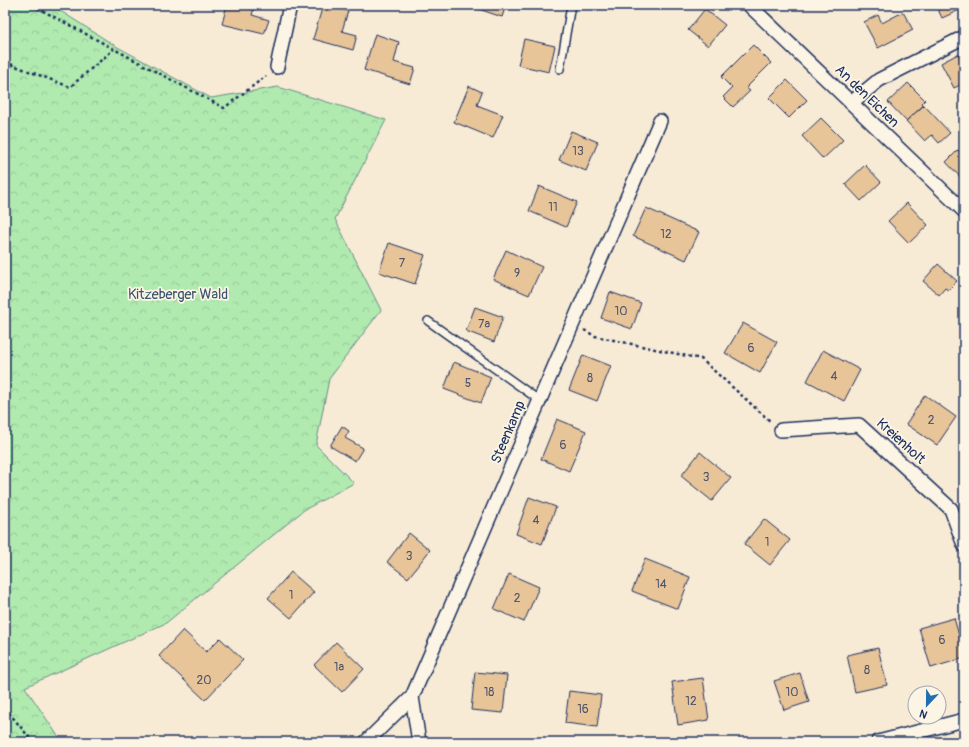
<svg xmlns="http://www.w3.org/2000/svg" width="969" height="747" viewBox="0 0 969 747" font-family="Pangolin,sans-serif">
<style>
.forest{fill:url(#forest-crowns);stroke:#668c86}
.building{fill:#e8c499;stroke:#1b2f5e}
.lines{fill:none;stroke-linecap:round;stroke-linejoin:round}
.lane-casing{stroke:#1b2f5e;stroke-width:10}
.street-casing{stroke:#1b2f5e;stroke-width:16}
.path{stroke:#1b2f5e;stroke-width:2.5;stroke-dasharray:3 3;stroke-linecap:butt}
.lane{stroke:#fcf5e5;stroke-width:7}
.street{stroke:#fcf5e5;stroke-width:13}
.labels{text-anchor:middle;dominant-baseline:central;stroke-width:3.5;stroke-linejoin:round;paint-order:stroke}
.number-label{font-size:12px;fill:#4e546d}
.street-label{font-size:14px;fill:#1b2f5e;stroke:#fcf5e5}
.park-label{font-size:14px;fill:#39546e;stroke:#fcf5e5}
</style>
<defs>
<pattern id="forest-crowns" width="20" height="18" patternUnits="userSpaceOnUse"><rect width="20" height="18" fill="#b0eaaf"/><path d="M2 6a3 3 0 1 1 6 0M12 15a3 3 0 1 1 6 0" fill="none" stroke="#97c999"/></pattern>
</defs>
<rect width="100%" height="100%" fill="#f8ebd6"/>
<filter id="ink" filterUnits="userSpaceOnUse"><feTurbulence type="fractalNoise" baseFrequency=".025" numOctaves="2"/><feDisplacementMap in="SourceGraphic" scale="8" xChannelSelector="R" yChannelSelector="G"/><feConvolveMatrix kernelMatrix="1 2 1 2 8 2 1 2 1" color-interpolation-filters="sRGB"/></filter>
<g filter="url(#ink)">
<!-- forest -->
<path class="forest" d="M5,5H51L114,45L211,98L278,87L386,120L335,219L381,310L329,379L316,445L354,483L304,510L166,623L25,687L62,742H5Z"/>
<!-- building -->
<path class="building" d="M227,5H255L252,15L269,20L264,34L222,24Z
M323,5L348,11L342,31L357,35L353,50L313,39Z
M467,5H506L502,17Z
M936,5H963L964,8L942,18Z
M705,9L725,25L708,46L688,30Z
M903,12L913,30L878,48L864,22L878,15L882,23Z
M375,34L399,42L394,62L415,68L410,84L364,70Z
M524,39L555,46L549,72L518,65Z
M753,45L771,63L746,88L750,91L733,107L723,97L732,88L721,77Z
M958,54L964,65V83L954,88L941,63Z
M787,80L807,100L789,118L769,98Z
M908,83L925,100L922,103L924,105L906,121L888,102Z
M469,86L482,92L477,105L503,115L493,138L454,122Z
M924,105L950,133L939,143L932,135L925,141L906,121Z
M821,118L843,140L823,159L802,136Z
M571,131L598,142L586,171L559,160Z
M958,150L964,156V181L946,162Z
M865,165L881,182L861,201L845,184Z
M539,186L577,202L566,227L529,211Z
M907,203L928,225L909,243L888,221Z
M646,208L699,232L686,260L633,236Z
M389,243L425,255L415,284L379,272Z
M506,250L542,267L529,295L493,279Z
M938,264L957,281L948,290L945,288L939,295L923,281Z
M610,292L641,303L632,329L601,318Z
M475,307L503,317L494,342L466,331Z
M743,323L777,342L760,373L725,353Z
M823,350L860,370L844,401L807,381Z
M583,355L611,366L597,401L569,390Z
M454,362L491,377L481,403L444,389Z
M925,395L956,417L937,445L906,424Z
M557,419L586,431L569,471L541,459Z
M342,426L349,431L345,438L363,448L355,461L330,446Z
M700,452L731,478L712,501L681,476Z
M529,497L556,507L542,544L516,534Z
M764,519L790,540L770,565L744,544Z
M409,533L430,550L408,578L387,562Z
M645,559L690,577L678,609L632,591Z
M291,572L314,592L291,618L268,598Z
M509,574L539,587L524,622L494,609Z
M954,618L964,653V658L931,668L919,628Z
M183,630L206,652L220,638L243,660L205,700L159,656Z
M336,642L364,669L342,692L314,665Z
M878,648L887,685L855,692L847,655Z
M475,672L507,675L503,713L471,710Z
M800,673L809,702L784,710L774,681Z
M703,678L709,720L678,725L672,682Z
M569,691L601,695L597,727L565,723Z"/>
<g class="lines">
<!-- lane casing -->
<g class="lane-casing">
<path id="lane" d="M560,69L571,5
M428,321L539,400"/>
</g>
<!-- street casing -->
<g class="street-casing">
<path id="street" d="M749,5L964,211
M277,67L290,5
M851,103L879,80L964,37
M781,430L859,425L951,509L964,545
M412,697L419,742
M366,742L412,697L660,121
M878,742L964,720"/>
</g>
<!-- path -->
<path class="path" d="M32,5L224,108L266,76
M5,62L70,87L114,49
M584,330L595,336L701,359L770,421
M5,708L33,742"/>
<!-- lane -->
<use href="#lane" class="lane"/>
<!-- street -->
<use href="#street" class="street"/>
</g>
</g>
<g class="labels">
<!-- number labels -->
<g class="number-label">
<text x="578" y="151">13</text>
<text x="553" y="207">11</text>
<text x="666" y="234">12</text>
<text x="402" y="263">7</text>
<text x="517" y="273">9</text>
<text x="621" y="311">10</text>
<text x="484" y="324">7a</text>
<text x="751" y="348">6</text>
<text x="834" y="376">4</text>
<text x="590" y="378">8</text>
<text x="468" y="383">5</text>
<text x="931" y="420">2</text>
<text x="563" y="445">6</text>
<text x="706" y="477">3</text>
<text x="536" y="520">4</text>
<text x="767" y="542">1</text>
<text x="409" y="556">3</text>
<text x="661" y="584">14</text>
<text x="291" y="595">1</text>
<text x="517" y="598">2</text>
<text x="942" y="640">6</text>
<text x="339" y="667">1a</text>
<text x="867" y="670">8</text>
<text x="204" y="680">20</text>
<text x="489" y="692">18</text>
<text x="792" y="692">10</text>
<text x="691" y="701">12</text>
<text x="583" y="709">16</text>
</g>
<!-- street labels -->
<g class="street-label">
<text transform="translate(867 96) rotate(44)">An den Eichen</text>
<text transform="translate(508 432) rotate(-67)">Steenkamp</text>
<text transform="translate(901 441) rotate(42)">Kreienholt</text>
</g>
<!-- park labels -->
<g class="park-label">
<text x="178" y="294">Kitzeberger Wald</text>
</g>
</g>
<!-- margin -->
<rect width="969" height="747" fill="none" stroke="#fcf5e5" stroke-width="20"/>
<rect x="10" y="10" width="949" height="727" fill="none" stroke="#1b2f5e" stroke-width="1.5" filter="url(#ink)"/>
<!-- north arrow -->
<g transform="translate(927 705) rotate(202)"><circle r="19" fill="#fcf5e5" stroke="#a2a6af"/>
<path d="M0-3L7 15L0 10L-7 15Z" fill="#1f6fb2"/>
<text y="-6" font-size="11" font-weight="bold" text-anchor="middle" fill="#1b2f5e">N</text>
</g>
</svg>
